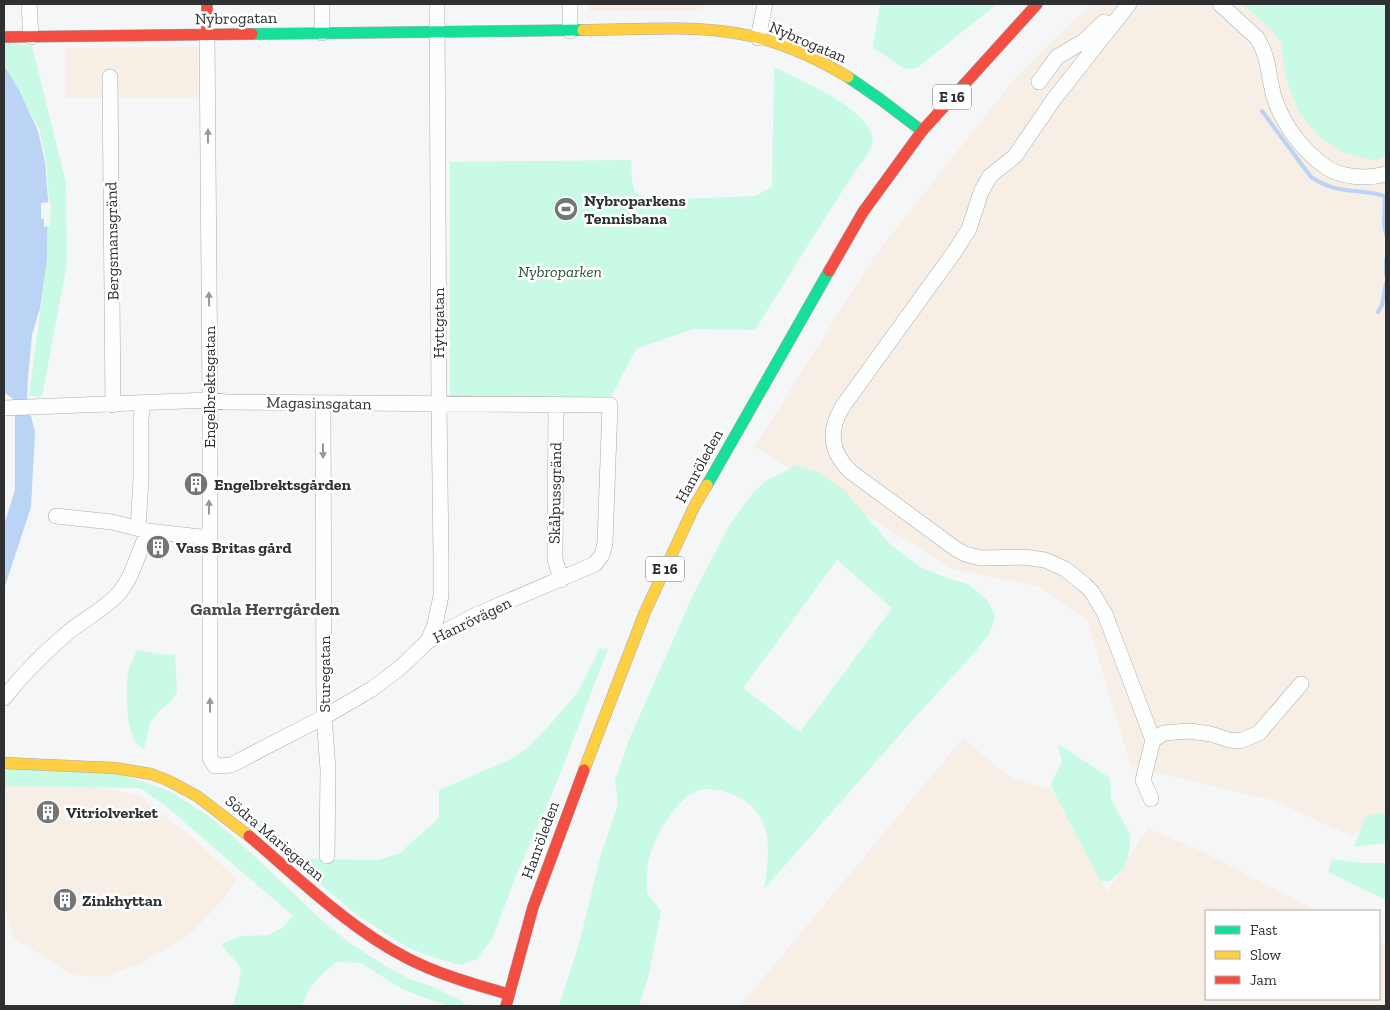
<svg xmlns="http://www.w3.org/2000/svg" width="1390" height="1010" viewBox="0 0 1390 1010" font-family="'Zilla Slab',serif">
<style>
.industrial{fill:#f7efe6}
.green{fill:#c9fae5;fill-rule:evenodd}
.water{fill:#bbd3f5}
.pier{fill:#f4f6f8}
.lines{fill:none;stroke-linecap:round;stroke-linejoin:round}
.stream{stroke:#bbd3f5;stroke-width:4}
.street-casing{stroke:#a9abac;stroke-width:16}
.fast-casing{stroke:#a9abac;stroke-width:12}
.slow-casing{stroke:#a9abac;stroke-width:12}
.jam-casing{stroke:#a9abac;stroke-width:12}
.street{stroke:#fdfefe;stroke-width:15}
.fast{stroke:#16e098;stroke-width:11}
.slow{stroke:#ffcf43;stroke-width:11}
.jam{stroke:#f24e42;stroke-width:11}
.oneway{fill:#969798}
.labels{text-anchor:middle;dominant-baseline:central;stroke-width:5;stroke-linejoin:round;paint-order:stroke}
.shield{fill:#fff;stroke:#6d6e6f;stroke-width:1}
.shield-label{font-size:15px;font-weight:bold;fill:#2e3031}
.street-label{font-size:16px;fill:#2e3031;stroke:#fff}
.poi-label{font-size:16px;font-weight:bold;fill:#2e3031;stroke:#fff;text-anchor:start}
.park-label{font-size:16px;font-style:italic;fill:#255541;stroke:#fff}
.neighbourhood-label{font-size:18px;font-weight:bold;fill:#484b4d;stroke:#fff}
</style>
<rect width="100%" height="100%" fill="#f4f6f8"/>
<!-- industrial -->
<path class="industrial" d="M590,4H703L702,11H590Z
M1091,4H1251L1278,34L1297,102L1329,137L1386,160V816L1351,836L1275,801L1131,766L1087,620L1038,586L953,569L755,447L875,255L1017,76Z
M198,47V97L65,98V48Z
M963,738L1011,778L1053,790L1107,892L1148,828L1201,851L1318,911H1206V999H1379V942L1386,946V1006H740Z
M4,786L92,787L119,791L141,797L201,845L236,879L223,900L188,936L143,962L105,977L73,975L14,938L4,910Z"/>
<!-- green -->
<path class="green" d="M880,4H997L917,68L904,69L873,47Z
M1243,4H1386V157L1372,160L1347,154L1321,139L1299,113L1287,81L1283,63L1281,42L1270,29Z
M4,42L32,46L66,183L67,263L42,397L29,396L47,260L49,199L46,161L40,131L4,63Z
M774,67C800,80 864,107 872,135C876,148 861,163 855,172C820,224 788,278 755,330L693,329L636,349L609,401L450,396V162L631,160L632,180L635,193L655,200L756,196L772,186Z
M797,465L820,473L844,490L889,543L920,567L947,578L968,584L988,601L995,616L990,632L976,651L919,713L764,889C771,849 774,809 729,793C721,790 707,788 699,790C678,796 655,836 650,855C646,868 647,881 647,893L661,911L649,974L639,1006H559L580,940L601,854L618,804L615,780L631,735L693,595L729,526L751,495L764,482ZM837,560L892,608L800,732L743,688Z
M600,648L608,649L555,787L516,876L492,939L477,959L459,965L429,956L405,946L356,914L221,801L232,797L307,859L379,860L400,853L439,818V790L511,759L526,749L549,726L578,692Z
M137,650L159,654L175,655L177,692L171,701L158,712L150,723L144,749C124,742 125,686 129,668C131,662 135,656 137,650Z
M1058,744L1110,778L1111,799L1131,836L1128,857L1123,869L1110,881H1100L1053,790L1051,783L1062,763Z
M4,768L117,773L170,791L210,817L238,841L327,925L350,943L387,967L410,979L433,987L458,999L467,1006H447L404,990L361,963L336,962C320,976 309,985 302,1006H233L239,983L241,968L221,944L241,936L269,935L282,928L293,916L166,806L140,788L4,786Z
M1386,812V843L1354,847L1366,816Z
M1332,859L1362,863H1386V900L1328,872Z"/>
<!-- water -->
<path class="water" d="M4,65L19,90L38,131L45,162L48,200L47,260L40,308L32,335L28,377L27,401L35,432L31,507L4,589V525L15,490V416L13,399L7,394H4Z"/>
<!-- pier -->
<path class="pier" d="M51,202L50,226L44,227V219H41V203Z"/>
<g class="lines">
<!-- stream -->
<path class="stream" d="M1262,111L1311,177C1337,195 1357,188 1385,196L1384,224L1386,234
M1386,259V274
M1378,312L1382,305L1386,283"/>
<!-- street casing -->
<g class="street-casing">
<path id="street" d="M29,4L31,37
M1129,4L1054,99L1015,156L990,176L981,192L969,229L955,251L843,406C828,430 830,452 851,472L956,549L965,554L981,558L1024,557L1045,560L1065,569L1084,584L1092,592L1105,614L1153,740L1143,780L1151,799
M1220,4L1257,38C1270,58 1268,79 1275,100C1284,126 1304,152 1326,167C1342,178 1368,179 1386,174
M570,31V4
M322,33V4
M758,38L765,4
M110,77L113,405
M1039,82L1057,57L1084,41L1104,22L1110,26
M323,403L324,717L328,769L327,856
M556,405L555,559L561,580
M4,408L210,400L226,402L610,405L605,543L602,555L595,564L476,615L442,633L428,641L401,667L372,689L324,717L231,765L218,766H215L210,758V400L207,35
M56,516L112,522L148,531L209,538
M138,528L141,479V419L143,404
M428,641L435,624L441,596V557L439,404L437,4
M4,698C22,675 43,654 65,635C82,620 104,610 119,593C132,578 140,549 148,531
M1153,740L1164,733L1189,731L1211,734L1229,740L1240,741L1259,733L1301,684"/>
</g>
<!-- fast casing -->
<g class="fast-casing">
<path id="fast" d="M252,34L583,30
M848,77L880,99L922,131
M707,485L829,271"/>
</g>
<!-- slow casing -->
<g class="slow-casing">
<path id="slow" d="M583,30C633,30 686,25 735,33C776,39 813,56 848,77
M4,763L115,768L151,774L167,780L197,796L249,836
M584,770L645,612L695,505L707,485"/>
</g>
<!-- jam casing -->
<g class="jam-casing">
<path id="jam" d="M207,4V35
M4,37L252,34
M829,271L863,212L922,131L1037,4
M249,836C297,877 349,928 405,957C437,974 473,984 508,994
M506,1006L533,907L584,770"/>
</g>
<!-- street -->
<use href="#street" class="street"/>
<!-- fast -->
<use href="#fast" class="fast"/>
<!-- slow -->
<use href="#slow" class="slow"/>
<!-- jam -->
<use href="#jam" class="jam"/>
</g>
<!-- one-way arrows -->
<defs><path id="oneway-solid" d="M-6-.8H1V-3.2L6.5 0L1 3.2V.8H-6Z" transform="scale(1.25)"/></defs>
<g class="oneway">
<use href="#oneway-solid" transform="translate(208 136) rotate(-90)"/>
<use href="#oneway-solid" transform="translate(209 299) rotate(-91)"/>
<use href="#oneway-solid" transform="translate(323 451) rotate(90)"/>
<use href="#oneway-solid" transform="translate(209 507) rotate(-90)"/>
<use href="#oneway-solid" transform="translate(210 705) rotate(-90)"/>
</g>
<!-- icons -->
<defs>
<g id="stadium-disc" transform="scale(1.25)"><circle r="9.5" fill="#737577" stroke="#fff"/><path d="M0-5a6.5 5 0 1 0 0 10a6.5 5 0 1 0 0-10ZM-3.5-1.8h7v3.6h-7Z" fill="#fff"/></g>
<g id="building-disc" transform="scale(1.25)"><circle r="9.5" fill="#737577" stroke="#fff"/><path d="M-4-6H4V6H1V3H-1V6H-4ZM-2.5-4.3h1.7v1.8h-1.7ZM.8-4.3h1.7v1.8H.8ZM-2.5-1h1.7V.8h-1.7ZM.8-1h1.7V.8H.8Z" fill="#fff"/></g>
</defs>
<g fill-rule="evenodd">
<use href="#stadium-disc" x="566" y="209"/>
<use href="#building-disc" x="196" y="484"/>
<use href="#building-disc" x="158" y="547"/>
<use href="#building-disc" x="48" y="812"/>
<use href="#building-disc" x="65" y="900"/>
</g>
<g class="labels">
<!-- shield labels -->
<g class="shield">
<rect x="933" y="84.5" width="38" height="25" rx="4"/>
<rect x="646" y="556.5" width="38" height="25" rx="4"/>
</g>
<g class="shield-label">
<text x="952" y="97">E 16</text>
<text x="665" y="569">E 16</text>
</g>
<!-- street labels -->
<g class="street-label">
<text transform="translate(236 18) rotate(-1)">Nybrogatan</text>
<text transform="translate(808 42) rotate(23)">Nybrogatan</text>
<text transform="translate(112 241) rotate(-91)">Bergsmansgränd</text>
<text transform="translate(438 323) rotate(-90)">Hyttgatan</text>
<text transform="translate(209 387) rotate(-90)">Engelbrektsgatan</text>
<text transform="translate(319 403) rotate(1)">Magasinsgatan</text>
<text transform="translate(699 466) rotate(-61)">Hanröleden</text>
<text transform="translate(555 493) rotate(-89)">Skålpussgränd</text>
<text transform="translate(472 620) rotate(-26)">Hanrövägen</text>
<text transform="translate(324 674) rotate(-90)">Sturegatan</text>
<text transform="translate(275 838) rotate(40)">Södra Mariegatan</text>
<text transform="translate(540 840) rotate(-70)">Hanröleden</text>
</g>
<!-- poi labels -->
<g class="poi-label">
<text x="584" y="200">Nybroparkens<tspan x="584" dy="18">Tennisbana</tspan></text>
<text x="214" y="484">Engelbrektsgården</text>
<text x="176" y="547">Vass Britas gård</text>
<text x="66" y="812">Vitriolverket</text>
<text x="82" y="900">Zinkhyttan</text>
</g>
<!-- park labels -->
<g class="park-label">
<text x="560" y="271">Nybroparken</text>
</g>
<!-- neighbourhood labels -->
<g class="neighbourhood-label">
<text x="265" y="609">Gamla Herrgården</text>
</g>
</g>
<!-- border -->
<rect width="1390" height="1010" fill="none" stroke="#2e3031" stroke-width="10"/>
<!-- legend -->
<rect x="1205" y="910" width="175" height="90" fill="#ffffff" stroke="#abacad"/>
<rect x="1215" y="926" width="25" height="8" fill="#16e098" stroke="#abacad"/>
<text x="1250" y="935" font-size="15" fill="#2e3031">Fast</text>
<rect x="1215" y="951" width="25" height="8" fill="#ffcf43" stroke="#abacad"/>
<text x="1250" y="960" font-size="15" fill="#2e3031">Slow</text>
<rect x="1215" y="976" width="25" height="8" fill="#f24e42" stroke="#abacad"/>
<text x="1250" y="985" font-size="15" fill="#2e3031">Jam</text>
</svg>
